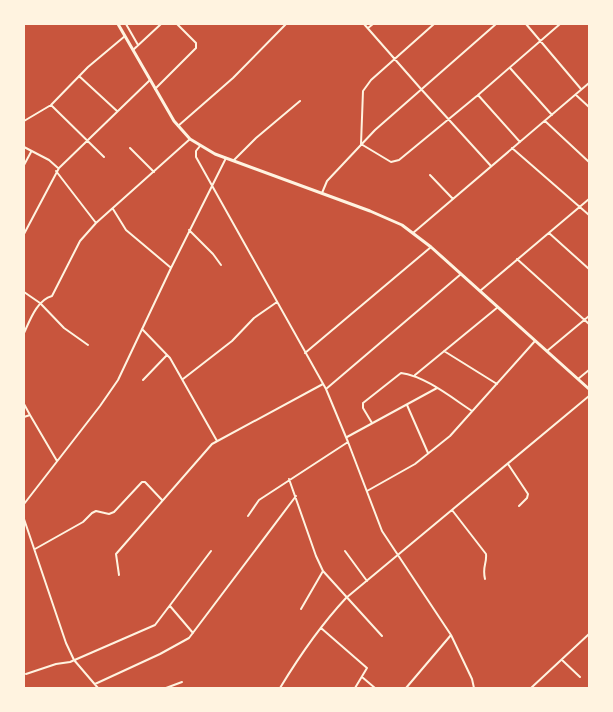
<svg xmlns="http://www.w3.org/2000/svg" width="613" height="712" viewBox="0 0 613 712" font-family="'Archivo Narrow',sans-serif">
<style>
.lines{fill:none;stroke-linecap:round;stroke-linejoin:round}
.minor{stroke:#fff3e0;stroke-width:2}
.primary{stroke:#fff3e0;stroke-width:3}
</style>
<rect width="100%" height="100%" fill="#c8553d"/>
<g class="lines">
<!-- minor -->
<path class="minor" d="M126,24L138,45
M364,24L421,89L491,166
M434,24L371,80L363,91L361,144L391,162L399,160L478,95L560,24
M526,24L581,89
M368,28L373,24
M133,50L161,24
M510,68L552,115
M79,76L117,111
M155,89L196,48V43L177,24
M478,95L520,142
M576,95L589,107
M51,105L104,157
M24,121L51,105L88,67L125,36
M545,121L589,162
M178,126L233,78L286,24
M200,146L196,151V157L326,389L348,442L382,531L451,635L472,679L474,688
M24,147L49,160L58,168
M130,148L154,172
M512,148L589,215
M233,161L256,138L300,101
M24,165L31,152
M56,171L96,223
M430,175L453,199
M322,193L327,181L375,130L496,24
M113,209L126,230L170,267
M189,230L213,254L221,265
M413,233L589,83
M549,233L589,269
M24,234L59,168L150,80
M517,259L589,324
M480,291L589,199
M24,292L40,303L64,328L88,345
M142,329L170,358L217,441
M24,333C30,320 37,300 52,296L80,241L96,223L190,139
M444,351L497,384
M547,351L589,316
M305,353L431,247
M415,375L498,307
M183,379L232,341L254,318L277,302
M578,379L589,370
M143,380L167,355
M326,389L461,274
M24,404L30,415
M407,405L428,453
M24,417L30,415L57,461
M372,423L363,408V403L401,373C425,376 452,398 472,411
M347,437L437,388
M508,464L528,494L527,498L519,506
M289,479L316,556L323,571L382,636
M367,491L415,464L450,436L535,341
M24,504L100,406L118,380L171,268L226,158
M452,510L486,554C487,564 482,566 485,579
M248,516L259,500L348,442
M24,519L66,643L74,660L98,688
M35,549L83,522L92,513L96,511L109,514L114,512L142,482H145L162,500
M345,551L367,581
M119,575L116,554L212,444L323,384
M170,606L193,633
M301,609L323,571
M321,628L367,668L355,688
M562,660L580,677
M26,674L56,664L70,662L155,625L211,551
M362,677L375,688
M95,684L160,654L189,638L296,496
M166,688L182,682
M280,688C300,655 319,627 346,598L589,396
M406,688L451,635
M531,688L589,634"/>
<!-- primary -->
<path class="primary" d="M118,24L174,121L190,139L215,154L370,211L402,225L431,247L589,389"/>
</g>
<!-- border -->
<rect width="613" height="712" fill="none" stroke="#fff3e0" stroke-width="50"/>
</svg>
